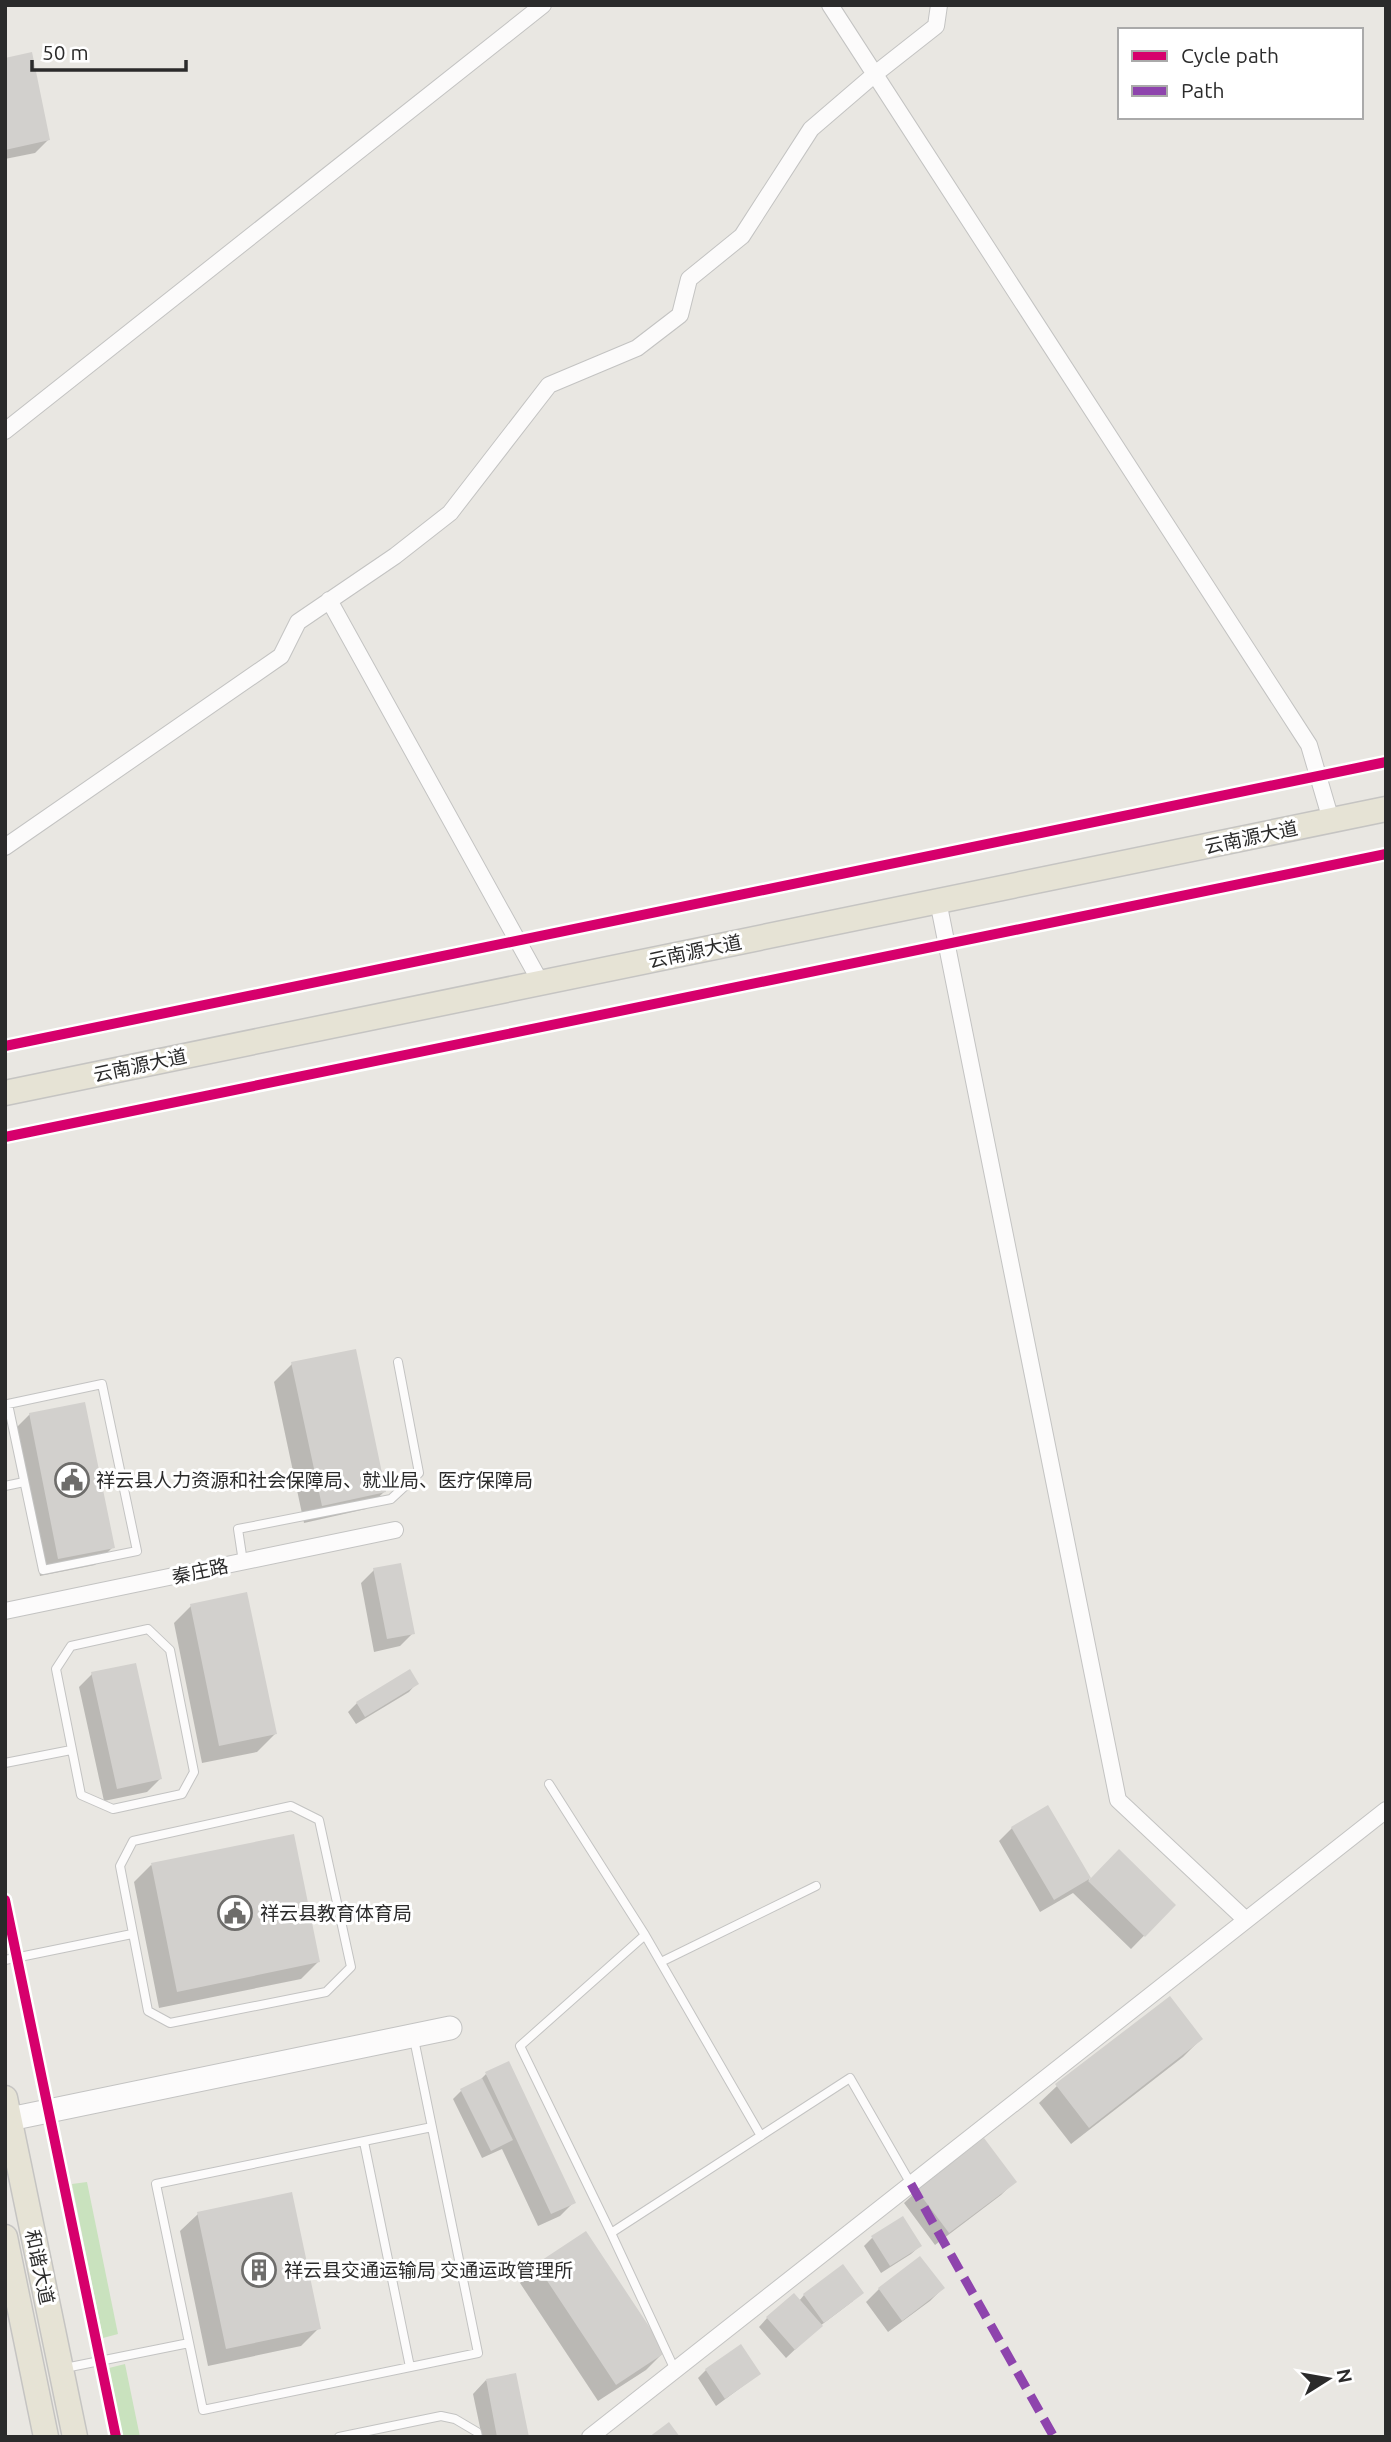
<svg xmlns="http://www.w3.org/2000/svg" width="1391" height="2442" viewBox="0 0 1391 2442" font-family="Ubuntu,'Noto Sans SC',sans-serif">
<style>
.green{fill:#c9e2be}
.shadow{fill:#0003}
.building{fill:#d2d0cd}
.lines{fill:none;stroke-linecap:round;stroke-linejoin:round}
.lane-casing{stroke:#c3c3c2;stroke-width:10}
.street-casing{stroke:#c3c3c2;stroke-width:18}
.secondary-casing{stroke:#c3c3c2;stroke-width:25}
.primary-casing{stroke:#c5c4c2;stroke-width:27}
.lane{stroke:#fcfbfb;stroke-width:8}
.street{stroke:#fcfbfb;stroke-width:16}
.secondary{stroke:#fcfbfb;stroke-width:23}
.primary{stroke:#e6e3d5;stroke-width:24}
.quiet{stroke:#8e44ad;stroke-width:9;stroke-dasharray:18 9;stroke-linecap:butt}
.cycleway-casing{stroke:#fff;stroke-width:15}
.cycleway{stroke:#d6006c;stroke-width:10}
.labels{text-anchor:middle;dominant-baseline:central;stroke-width:6;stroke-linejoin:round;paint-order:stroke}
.street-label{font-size:19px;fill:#2b2b2b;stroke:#fff}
.poi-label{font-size:19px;fill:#2b2b2b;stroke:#fff;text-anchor:start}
</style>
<rect width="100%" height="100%" fill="#e9e7e2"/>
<!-- green -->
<path class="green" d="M87,2182L118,2334L103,2338L72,2184Z
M125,2364L140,2437H123L109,2368Z"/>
<!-- shadow -->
<path class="shadow" d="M5,59L48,140L35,153L5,159Z
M292,1364L384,1492L366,1509L304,1523L274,1382Z
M30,1414L113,1547L95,1565L40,1576L12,1432Z
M374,1570L413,1633L400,1646L374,1652L361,1583Z
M191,1606L275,1734L257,1752L202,1763L174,1623Z
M92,1674L160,1779L147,1792L104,1801L79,1687Z
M417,1683L409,1692L356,1724L348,1712L357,1703Z
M1048,1807L1090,1881L1174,1905L1131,1949L1073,1893L1040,1912L999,1841L1012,1828Z
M151,1865L318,1962L301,1979L159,2008L134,1882Z
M1201,2039L1183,2057L1071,2144L1039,2103L1057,2086Z
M486,2074L573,2203L560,2216L538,2226L502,2149L482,2158L453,2099L461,2091L477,2083Z
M1014,2182L1001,2195L935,2245L904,2203L918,2190Z
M198,2214L319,2328L301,2346L208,2366L180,2231Z
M872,2238L920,2246L911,2254L881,2273L864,2246Z
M920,2258L943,2288L930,2301L888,2332L866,2302L879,2289Z
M538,2265L664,2352L646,2370L598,2401L520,2283Z
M804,2295L853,2301L820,2326L786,2358L759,2327L767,2318L799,2301Z
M706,2370L759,2374L716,2406L698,2378Z
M486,2380L527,2437H482L473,2394Z"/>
<!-- building -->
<path class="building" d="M32,52L50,140L5,150V58Z
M356,1349L386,1492L322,1506L291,1362Z
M85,1402L115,1548L58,1559L29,1413Z
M401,1563L415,1634L387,1639L373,1568Z
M247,1592L277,1734L219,1746L190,1604Z
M136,1663L162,1779L117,1789L91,1672Z
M410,1669L419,1684L365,1717L356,1702Z
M1048,1805L1091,1878L1119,1849L1176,1905L1145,1937L1088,1881L1091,1878L1054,1900L1011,1827Z
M294,1834L320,1962L177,1992L151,1863Z
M1170,1996L1203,2039L1089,2128L1055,2084Z
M509,2061L576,2203L551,2214L485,2072Z
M482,2078L513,2140L491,2151L460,2089Z
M984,2138L1017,2182L949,2233L916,2189Z
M292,2192L321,2329L226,2349L197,2212Z
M903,2216L922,2246L890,2266L871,2236Z
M586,2231L666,2352L616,2385L536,2264Z
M920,2256L945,2288L902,2321L878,2288Z
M843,2264L864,2293L824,2323L803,2294Z
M794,2293L823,2326L795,2350L766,2317Z
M741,2344L761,2374L725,2399L705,2369Z
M516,2373L529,2437H497L486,2379Z
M669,2422L680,2437H649Z"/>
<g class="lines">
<!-- lane casing -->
<g class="lane-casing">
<path id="lane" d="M102,1384L137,1551L43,1570L8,1404Z
M5,1486L24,1482
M243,1562L238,1529L391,1499L419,1473L398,1362
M148,1629L170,1650L194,1772L182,1794L113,1809L81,1795L56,1669L71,1646Z
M5,1763L71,1750
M549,1784L645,1935L761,2136
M291,1806L319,1820L351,1967L326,1992L170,2023L148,2011L120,1866L133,1841Z
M645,1935L520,2046L611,2233L675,2370
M5,1960L132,1934
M661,1962L816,1886
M414,2039L478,2353L203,2410L156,2184L432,2127
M364,2142L410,2367
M611,2233L850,2078L911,2184
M65,2368L189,2343
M339,2437L441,2416L455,2419L477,2432L478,2437"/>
</g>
<!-- street casing -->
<g class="street-casing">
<path id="street" d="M830,5L1309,745L1331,820
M5,431L543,5
M329,600L541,983
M5,847L281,656L298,622L395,556L450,513L549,385L637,348L680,315L689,279L742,236L811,129L875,74L936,26L939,5
M938,901L1118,1800L1246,1920
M5,1611L395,1530
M590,2437L1386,1810"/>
</g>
<!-- secondary casing -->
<g class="secondary-casing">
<path id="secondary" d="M5,2120L450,2028"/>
</g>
<!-- primary casing -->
<g class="primary-casing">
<path id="primary" d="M5,1093L1386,809
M5,2098L75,2437
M5,2237L46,2437"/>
</g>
<!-- lane -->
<use href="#lane" class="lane"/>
<!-- street -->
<use href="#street" class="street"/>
<!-- secondary -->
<use href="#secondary" class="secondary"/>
<!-- primary -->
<use href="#primary" class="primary"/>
<!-- quiet -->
<path class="quiet" d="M911,2184L1054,2437"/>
<!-- cycleway casing -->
<g class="cycleway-casing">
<path id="cycleway" d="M5,1046L1386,762
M5,1137L1386,854
M5,1900L116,2437"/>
</g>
<!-- cycleway -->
<use href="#cycleway" class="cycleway"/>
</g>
<!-- icons -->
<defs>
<g id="civic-ring" transform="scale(1.75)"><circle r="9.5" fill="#fff" stroke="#6e6d6b" stroke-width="1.5"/><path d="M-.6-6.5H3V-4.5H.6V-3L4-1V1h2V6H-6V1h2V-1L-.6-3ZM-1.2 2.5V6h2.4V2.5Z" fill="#6e6d6b"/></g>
<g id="building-ring" transform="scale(1.75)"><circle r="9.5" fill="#fff" stroke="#6e6d6b" stroke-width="1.5"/><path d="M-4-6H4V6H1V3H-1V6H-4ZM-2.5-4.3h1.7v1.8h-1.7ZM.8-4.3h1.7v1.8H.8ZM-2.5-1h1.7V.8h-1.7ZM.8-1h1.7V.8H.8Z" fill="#6e6d6b"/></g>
</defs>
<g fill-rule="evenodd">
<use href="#civic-ring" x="72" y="1480"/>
<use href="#civic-ring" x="235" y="1913"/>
<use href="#building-ring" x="259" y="2270"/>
</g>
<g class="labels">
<!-- street labels -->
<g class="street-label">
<text transform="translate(1251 837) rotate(-12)">云南源大道</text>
<text transform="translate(695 951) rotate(-12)">云南源大道</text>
<text transform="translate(140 1065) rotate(-12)">云南源大道</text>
<text transform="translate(200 1571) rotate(-12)">秦庄路</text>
<text transform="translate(40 2267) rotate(78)">和谐大道</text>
</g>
<!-- poi labels -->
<g class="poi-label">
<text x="96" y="1480">祥云县人力资源和社会保障局、就业局、医疗保障局</text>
<text x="260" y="1913">祥云县教育体育局</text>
<text x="284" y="2270">祥云县交通运输局 交通运政管理所</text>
</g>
</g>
<!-- border -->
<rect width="1391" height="2442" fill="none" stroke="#2b2b2b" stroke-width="14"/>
<!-- legend -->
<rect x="1118" y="28" width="245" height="91" fill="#ffffff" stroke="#aaaaaa" stroke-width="2"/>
<rect x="1132" y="51" width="35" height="10" fill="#d6006c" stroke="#aaaaaa" stroke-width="2"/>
<text x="1181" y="63" font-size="21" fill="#2b2b2b">Cycle path</text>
<rect x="1132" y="86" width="35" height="10" fill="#8e44ad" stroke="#aaaaaa" stroke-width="2"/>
<text x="1181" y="98" font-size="21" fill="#2b2b2b">Path</text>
<!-- north arrow -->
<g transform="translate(1328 2379) rotate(79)" stroke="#ffffff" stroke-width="5" paint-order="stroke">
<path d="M0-5L12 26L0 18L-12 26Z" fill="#2b2b2b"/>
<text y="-10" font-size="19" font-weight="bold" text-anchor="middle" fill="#2b2b2b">N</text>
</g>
<!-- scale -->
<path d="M32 60v10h154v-10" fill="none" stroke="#2b2b2b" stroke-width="3.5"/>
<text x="42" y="60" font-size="21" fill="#2b2b2b" stroke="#ffffff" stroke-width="5" paint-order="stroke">50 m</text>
</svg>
